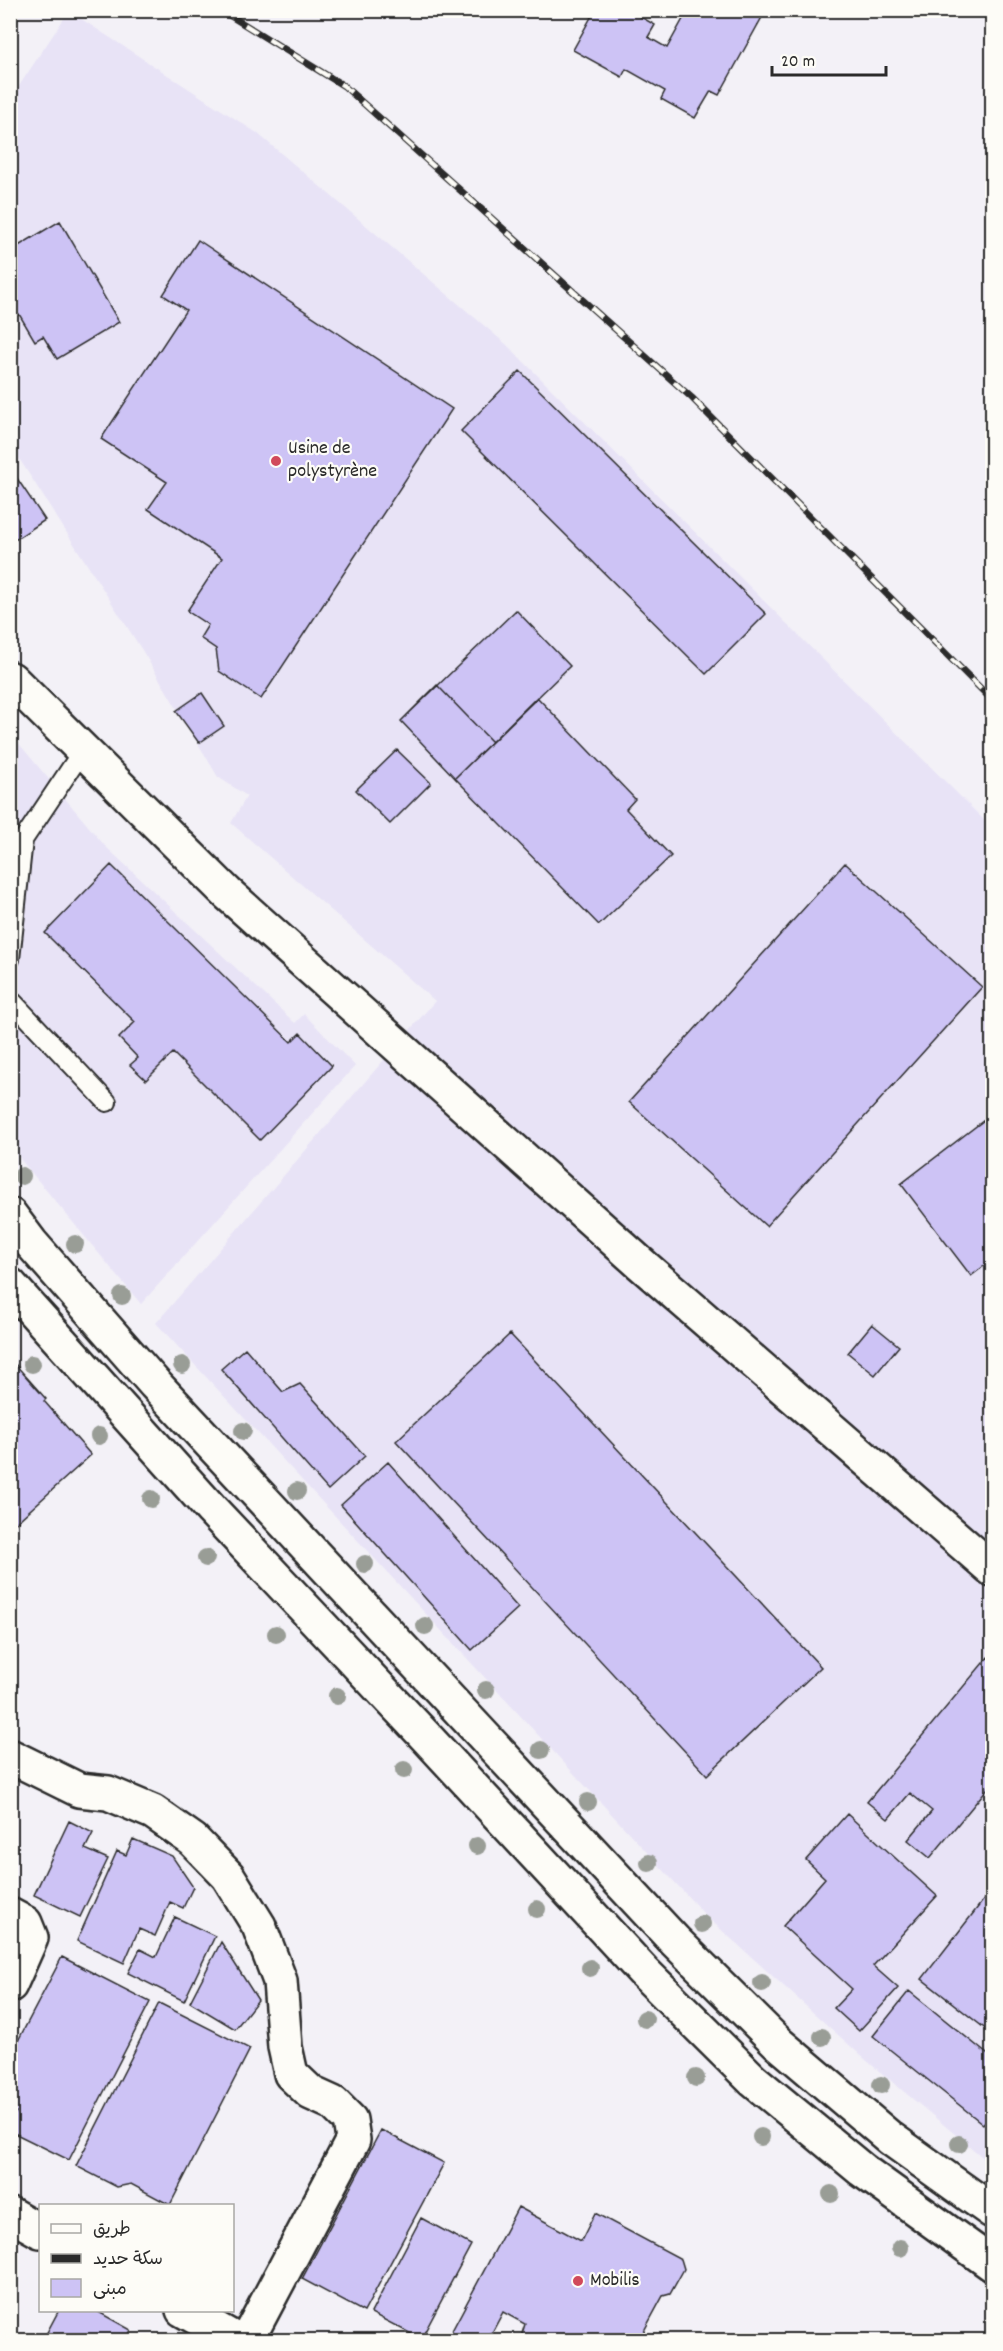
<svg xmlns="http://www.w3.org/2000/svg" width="1003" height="2351" viewBox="0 0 1003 2351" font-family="Dekko,'Playpen Sans Arabic',sans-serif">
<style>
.built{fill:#e8e3f6}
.building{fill:#cdc3f5;stroke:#2b2b2b;stroke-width:1.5}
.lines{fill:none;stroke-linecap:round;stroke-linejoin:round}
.service-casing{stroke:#2b2b2b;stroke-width:22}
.minor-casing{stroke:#2b2b2b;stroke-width:38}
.secondary-casing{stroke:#2b2b2b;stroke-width:38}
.service{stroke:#fdfcf7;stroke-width:18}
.minor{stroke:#fdfcf7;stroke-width:33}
.secondary{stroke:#fdfcf7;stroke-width:33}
.rail-casing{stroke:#2b2b2b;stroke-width:7}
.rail{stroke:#fdfcf7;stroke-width:4.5;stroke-dasharray:14;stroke-linecap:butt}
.tree{fill:#999d96}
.poi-dot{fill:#d1495b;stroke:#fdfcf7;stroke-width:2}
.labels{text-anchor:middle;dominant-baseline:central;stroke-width:4.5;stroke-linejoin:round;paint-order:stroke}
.poi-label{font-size:20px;fill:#2b2b2b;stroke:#fdfcf7;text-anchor:start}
</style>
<rect width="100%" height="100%" fill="#f3f1f7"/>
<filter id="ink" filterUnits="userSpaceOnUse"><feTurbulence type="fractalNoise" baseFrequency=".0167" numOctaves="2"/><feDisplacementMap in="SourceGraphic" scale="12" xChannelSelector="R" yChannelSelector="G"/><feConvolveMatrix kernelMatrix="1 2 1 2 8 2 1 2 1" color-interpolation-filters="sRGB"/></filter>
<g filter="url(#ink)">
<!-- built -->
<path class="built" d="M69,11L257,133L507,345L992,828V2165L866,2060L707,1917L156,1323L435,1001L231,823L247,796L218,777L142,650L11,446V98Z
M10,733L105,846L295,1023L304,1014L355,1066L141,1304L11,1148Z"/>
<!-- building -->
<path class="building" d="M595,10H629L655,25L648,37L667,48L688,10H766L719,95L711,91L695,118L661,99L665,91L626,69L622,77L573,50Z
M60,221L119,322L57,359L43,336L35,341L19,314L10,319V251Z
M198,240L452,409L261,699L219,671L216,649L200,638L208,625L187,611L222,558L148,509L167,482L101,439L186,310L163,295Z
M520,371L766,614L706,674L461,431Z
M10,468L45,520L10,543Z
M516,610L570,666L455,778L401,721Z
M437,685L492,742L455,778L401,721Z
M202,693L224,726L199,743L176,711Z
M537,697L635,799L626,809L671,856L599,925L455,778Z
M397,750L431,783L390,824L356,790Z
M845,863L982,987L766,1226L629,1102Z
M111,865L291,1042L300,1033L332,1066L260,1140L173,1053L146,1080L130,1065L138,1058L119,1038L135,1022L45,933Z
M992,1114V1260L971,1276L901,1184Z
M872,1324L899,1346L875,1375L848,1353Z
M510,1334L821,1667L707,1775L396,1441Z
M245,1348L283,1392L300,1384L365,1456L328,1490L221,1369Z
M14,1363L46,1399L44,1401L91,1455L10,1528V1366Z
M388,1462L518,1608L472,1650L341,1505Z
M988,1657L992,1661V1783L930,1858L908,1840L932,1811L910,1793L888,1819L867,1802Z
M847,1814L937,1896L873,1966L898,1988L859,2031L834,2008L852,1989L783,1926L825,1878L806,1860Z
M69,1821L93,1833L85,1849L108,1859L80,1917L34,1895Z
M133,1839L172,1856L193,1887L183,1908L170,1902L155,1936L139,1929L124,1963L77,1941L117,1851L126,1855Z
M992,1889V2034L922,1979Z
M175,1917L215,1936L184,2001L128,1973L140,1949L156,1957Z
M221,1942L258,2000L235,2029L190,2002Z
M62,1957L150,2002L69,2160L10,2131V2122L16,2112L10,2109V2056Z
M909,1991L992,2058V2113L983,2124L873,2036Z
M159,2003L250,2049L170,2205L131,2184L117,2187L76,2166Z
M381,2130L444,2163L364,2312L302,2279Z
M518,2207L581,2241L595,2213L681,2259L684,2269L670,2294L663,2296L639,2340H520L525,2324L503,2312L488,2340H447Z
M421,2218L471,2245L421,2339L371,2313Z
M59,2310H95L131,2330L126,2340H43Z"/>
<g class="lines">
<!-- service casing -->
<g class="service-casing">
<path id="service" d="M10,959L23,840L83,750
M10,999L107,1102"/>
</g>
<!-- minor casing -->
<g class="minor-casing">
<path id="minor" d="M11,679L227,893L640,1263L992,1569
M10,1756L79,1790L108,1793L153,1812L193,1840L228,1876L259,1926L280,1981L285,2047L291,2074L311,2093L333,2103L350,2120L353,2140L247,2340
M10,1915L25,1923L31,1938L10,1985
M10,2214L40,2231
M183,2310L236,2340"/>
</g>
<!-- secondary casing -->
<g class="secondary-casing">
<path id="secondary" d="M10,1215L31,1243L155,1384L675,1941L778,2043L890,2138L992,2211
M10,1285L212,1510L428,1739L643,1971L753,2080L862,2170L992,2264"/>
</g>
<!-- service -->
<use href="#service" class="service"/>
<!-- minor -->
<use href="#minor" class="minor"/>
<!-- secondary -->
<use href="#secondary" class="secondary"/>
<!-- rail casing -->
<g class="rail-casing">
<path id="rail" d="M221,10L344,86L692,398L992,700"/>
</g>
<!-- rail -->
<use href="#rail" class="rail"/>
</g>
<!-- trees -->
<g class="tree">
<circle cx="22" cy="1176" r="9"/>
<circle cx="75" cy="1244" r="9"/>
<circle cx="122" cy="1296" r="9"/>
<circle cx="32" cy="1364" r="9"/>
<circle cx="182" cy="1365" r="9"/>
<circle cx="243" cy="1431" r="9"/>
<circle cx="99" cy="1436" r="9"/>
<circle cx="297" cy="1491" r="9"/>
<circle cx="151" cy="1499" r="9"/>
<circle cx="206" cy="1558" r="9"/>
<circle cx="365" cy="1564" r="9"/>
<circle cx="425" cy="1626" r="9"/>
<circle cx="276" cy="1634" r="9"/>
<circle cx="486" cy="1690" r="9"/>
<circle cx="337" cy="1696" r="9"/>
<circle cx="541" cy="1750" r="9"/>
<circle cx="404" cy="1770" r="9"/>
<circle cx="588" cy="1802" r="9"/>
<circle cx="477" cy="1846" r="9"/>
<circle cx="649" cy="1863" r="9"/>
<circle cx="537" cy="1909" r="9"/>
<circle cx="702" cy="1924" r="9"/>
<circle cx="590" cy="1968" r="9"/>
<circle cx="762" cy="1983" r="9"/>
<circle cx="645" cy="2019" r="9"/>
<circle cx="822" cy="2037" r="9"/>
<circle cx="696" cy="2078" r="9"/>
<circle cx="881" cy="2085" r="9"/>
<circle cx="761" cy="2137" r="9"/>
<circle cx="959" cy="2144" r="9"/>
<circle cx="831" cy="2194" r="9"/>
<circle cx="900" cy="2248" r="9"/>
</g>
</g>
<!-- markers -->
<g class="poi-dot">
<circle cx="276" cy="461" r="6"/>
<circle cx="578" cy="2281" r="6"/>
</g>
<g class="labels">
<!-- poi labels -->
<g class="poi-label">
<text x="288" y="449">Usine de<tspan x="288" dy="23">polystyrène</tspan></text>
<text x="590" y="2281">Mobilis</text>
</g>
</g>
<!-- margin -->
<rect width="1003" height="2351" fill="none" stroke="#fdfcf7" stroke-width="36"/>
<rect x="18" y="18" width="967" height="2315" fill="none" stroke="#2b2b2b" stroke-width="2" filter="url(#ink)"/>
<!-- legend -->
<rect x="39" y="2204" width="195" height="108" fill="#fdfcf7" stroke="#a9a8a5" stroke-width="1.5"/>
<rect x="51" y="2224" width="30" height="9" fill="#fdfcf7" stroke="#a9a8a5" stroke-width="1.5"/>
<text x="93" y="2234" font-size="18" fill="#2b2b2b">طريق</text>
<rect x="51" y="2254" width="30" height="9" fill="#2b2b2b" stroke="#a9a8a5" stroke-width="1.5"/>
<text x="93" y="2264" font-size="18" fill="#2b2b2b">سكة حديد</text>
<rect x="51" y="2279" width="30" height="18" fill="#cdc3f5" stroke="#a9a8a5" stroke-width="1.5"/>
<text x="93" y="2294" font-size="18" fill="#2b2b2b">مبنى</text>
<!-- scale -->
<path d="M772 66v9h114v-9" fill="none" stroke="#2b2b2b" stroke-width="3"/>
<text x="781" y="66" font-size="18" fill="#2b2b2b" stroke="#fdfcf7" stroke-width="4.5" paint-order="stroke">20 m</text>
</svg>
